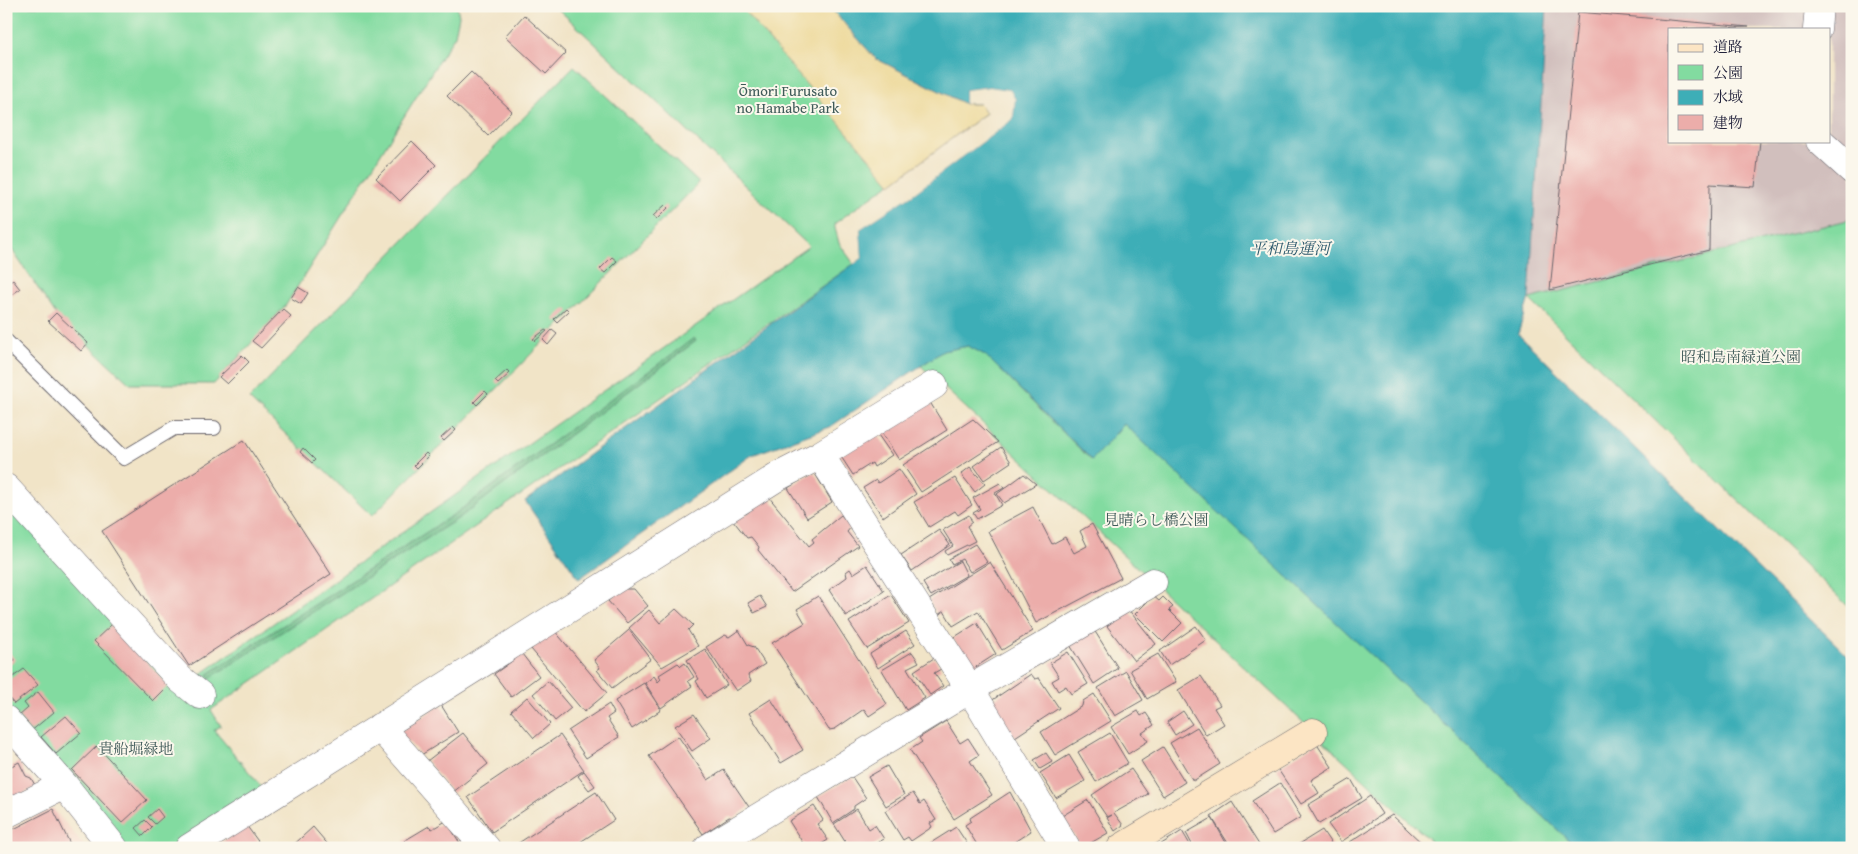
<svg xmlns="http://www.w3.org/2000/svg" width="1858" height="854" viewBox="0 0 1858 854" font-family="'Gentium Book Plus','Noto Serif JP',serif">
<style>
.built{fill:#f5d2c2}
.industrial{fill:#d1bfbd;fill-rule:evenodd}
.green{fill:#82dba0;stroke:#527e6e}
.forest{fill:#69bb86;stroke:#466e60}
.sand{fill:#eeda9e;stroke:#887e6c}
.water{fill:#3daeb7;stroke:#306879}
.pier{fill:#f1e4c7}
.building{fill:#ecadaa}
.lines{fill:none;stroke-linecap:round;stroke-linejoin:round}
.lane-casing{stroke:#6a666c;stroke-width:16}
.street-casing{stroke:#6a666c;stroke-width:29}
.secondary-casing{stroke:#6a666c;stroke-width:29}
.lane{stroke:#fff;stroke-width:14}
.street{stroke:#fff;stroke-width:28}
.secondary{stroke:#fce5c4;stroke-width:28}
.labels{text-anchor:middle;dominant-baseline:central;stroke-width:4;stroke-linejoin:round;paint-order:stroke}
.park-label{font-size:15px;fill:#3f5a59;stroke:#fbf7ec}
.water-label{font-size:16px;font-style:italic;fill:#2d5a6d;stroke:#fbf7ec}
</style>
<rect width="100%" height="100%" fill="#fbf7ec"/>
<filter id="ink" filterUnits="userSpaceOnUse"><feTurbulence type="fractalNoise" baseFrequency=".02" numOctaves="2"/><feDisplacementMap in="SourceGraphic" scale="10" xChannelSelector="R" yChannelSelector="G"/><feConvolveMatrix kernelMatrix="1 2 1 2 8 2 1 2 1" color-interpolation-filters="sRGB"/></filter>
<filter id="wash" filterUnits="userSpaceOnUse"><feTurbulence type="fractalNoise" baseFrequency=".0096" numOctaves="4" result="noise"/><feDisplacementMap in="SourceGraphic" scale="20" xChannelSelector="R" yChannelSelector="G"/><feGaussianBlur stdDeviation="1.12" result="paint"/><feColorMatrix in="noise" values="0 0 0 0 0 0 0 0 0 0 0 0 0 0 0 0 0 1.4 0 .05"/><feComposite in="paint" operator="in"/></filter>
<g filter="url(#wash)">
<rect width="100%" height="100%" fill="#f1e4c7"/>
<!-- built -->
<path class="built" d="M53,808L86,848H6V831Z"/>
<!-- industrial -->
<path class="industrial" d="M1547,6H1852V219L1529,299ZM1669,29H1829V141H1669Z"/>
<!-- green -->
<path class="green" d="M6,6H457L459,16L455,35L286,305L214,384H130L56,315L6,241Z
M555,6H829L875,58L965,104H980L986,113L834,224L839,243L854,264L211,710L221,726L214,730L269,796L189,848H114L6,722V490L187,684L809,246Z
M574,66L699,183L372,516L249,399Z
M1852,219V610L1529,299Z
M968,346L985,355L1091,460L1124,423L1577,848H1438L921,366L943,351Z"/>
<!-- forest -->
<path class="forest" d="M694,338L696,341L459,518L210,678L208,674L456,513Z"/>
<!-- sand -->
<path class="sand" d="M740,6H829L875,58L965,104H980L986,113L891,184Z"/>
<!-- water -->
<path class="water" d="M829,6H1547L1529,298L1518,334L1852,660V848H1577L1124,424L1092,460L985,355L968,346L943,351L830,427L752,455L579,579L525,501L862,258L860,229L913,194L1013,119L1015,99L1010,90L990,87L965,90V104L875,58Z"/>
<!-- pier -->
<path class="pier" d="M990,87L1010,90L1015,99L1013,119L913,194L860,229L862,258L854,264L852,262L859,257L858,227L912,192L1011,118L1012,100L1009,92L990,90L967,92V104H965V90Z"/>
<g id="blocks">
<!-- building -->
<path class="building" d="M1578,12L1749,27L1669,29V141H1760L1755,187L1710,184L1709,250L1550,290Z
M524,15L566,53L546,74L505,36Z
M471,72L512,111L488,136L447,96Z
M412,141L436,165L400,201L376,178Z
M665,205L668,208L656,220L653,216Z
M612,257L617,261L605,273L600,269Z
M13,280L20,289L11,295L9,292L6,294V284Z
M298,287L308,293L301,304L291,298Z
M566,308L569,311L557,322L554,319Z
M283,309L291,316L261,348L252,341Z
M56,313L88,343L81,351L48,321Z
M545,330L547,331L535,341L533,339Z
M552,330L557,334L548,345L543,340Z
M242,355L249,362L227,384L219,377Z
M507,370L510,373L498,384L495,381Z
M485,391L488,394L477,405L474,402Z
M928,399L947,430L899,460L880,430Z
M973,419L998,442L921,492L903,465Z
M453,427L456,430L444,441L441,438Z
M876,432L892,455L874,467L872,463L853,475L840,455Z
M244,440L331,574L189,666L102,531Z
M1001,447L1011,462L984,480L974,466Z
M303,448L315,460L312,463L300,452Z
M426,453L429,456L417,468L414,465Z
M970,467L985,484L975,492L961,474Z
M899,469L916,494L883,517L863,488L876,480L878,483Z
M814,472L832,502L807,518L788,488Z
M1024,474L1036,484L1004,503L997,494Z
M955,478L972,505L958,515L955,511L929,527L914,502Z
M1000,483L1004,488L995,493L1002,505L977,519L973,513L980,509L973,498Z
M768,496L809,546L814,542L812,539L841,515L851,527L847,532L858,546L792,592L758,550L759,547L751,537L747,538L732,519L741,512L746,514Z
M1033,507L1052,544L1065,537L1074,553L1087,546L1080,531L1092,524L1121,578L1036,623L988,531Z
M969,515L972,522L967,526L975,541L947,555L945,551L953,546L943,530Z
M939,530L950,545L912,571L901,555Z
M975,544L987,562L970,572L962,559L952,564L949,559Z
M960,561L967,575L931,596L923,583Z
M990,562L1033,631L1002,650L978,611L953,626L944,611L938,615L929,600Z
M867,565L884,591L846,616L829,590L847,577L846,572L850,569L853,574Z
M622,589H634L648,606L627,623L608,601Z
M891,595L909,623L867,649L849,622Z
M760,596L767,607L754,613L748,603Z
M818,596L887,704L869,716L864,709L835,729L829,730L772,643L805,623L797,609Z
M1153,596L1159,601L1163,597L1173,607L1169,610L1182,623L1163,642L1135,614Z
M676,609L693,625L688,630L698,646L662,667L629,628L649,610L660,623Z
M1128,609L1156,644L1134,661L1107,626Z
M977,623L996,654L971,670L953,638Z
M112,624L169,685L153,701L94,641Z
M1196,626L1206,640L1169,665L1160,651Z
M554,630L607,693L584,712L531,649Z
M629,630L651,659L612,688L597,670L600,668L594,660Z
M739,630L748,645L754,647L765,664L748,675L751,681L736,691L706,647L725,635L729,637Z
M1094,630L1118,668L1094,684L1070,645Z
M906,631L915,644L878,668L870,654Z
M6,648L15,660L6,667Z
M705,649L727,685L706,698L696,681L699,679L687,660Z
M912,652L919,662L907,668L925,698L906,710L882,670Z
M1068,652L1088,684L1071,694L1066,686L1058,691L1052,681L1059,677L1050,663Z
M522,654L539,676L511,697L494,674Z
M1158,654L1176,682L1147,699L1130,670Z
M934,658L941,669L934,673L943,686L930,695L914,671Z
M678,663L681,666L685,663L694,677L688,681L692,686L661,708L645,683L654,676L658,682L661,679L659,675Z
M24,669L38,685L14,704L6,695V682Z
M1126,671L1143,700L1115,716L1098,688Z
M1031,674L1035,679L1039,678L1059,708L1015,737L991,701Z
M1201,676L1220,705L1214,708L1224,724L1206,735L1178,690Z
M548,681L571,708L555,721L533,694Z
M644,683L661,710L632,729L615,701Z
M38,692L54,712L30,732L18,717L28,708L24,703Z
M1094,694L1111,721L1055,755L1041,732L1082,706L1083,701Z
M527,697L550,724L534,738L511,711Z
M771,699L803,750L781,763L749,713Z
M609,704L614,713L607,718L619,737L586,758L568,731Z
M441,705L458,732L421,755L399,732Z
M1138,711L1141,716L1146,713L1154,725L1142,733L1148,741L1128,754L1111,727Z
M1183,711L1192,724L1175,735L1167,722Z
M694,714L711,738L692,751L675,726Z
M66,716L81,733L56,754L41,737Z
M946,721L960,743L968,738L979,755L970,761L992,795L954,819L910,750L922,742L919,738Z
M1197,727L1220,764L1193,781L1170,743Z
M463,733L488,764L452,793L427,761Z
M1110,733L1128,763L1096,782L1078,752Z
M560,735L584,770L492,832L468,797Z
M678,736L708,780L724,770L749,807L735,818L729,817L703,834L649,756Z
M1316,743L1332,767L1311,780L1319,793L1301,804L1277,768Z
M97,746L147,800L122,823L72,770Z
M1163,747L1185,782L1163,796L1141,761Z
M1046,753L1052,762L1040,769L1034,760Z
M1069,755L1085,781L1056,798L1040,773Z
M19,762L26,776L31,778L36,787L6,802V769Z
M887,766L904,795L886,806L868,777Z
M1131,769L1148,794L1114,813L1123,825L1115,831L1107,818L1112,815L1107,817L1092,795Z
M584,771L595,786L589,790L578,776Z
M852,777L866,798L854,806V809L833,823L818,797Z
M1351,779L1362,798L1319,824L1308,805Z
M1280,783L1301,817L1273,834L1252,801Z
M596,792L614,820L571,848H511Z
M1010,792L1031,831L1005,848H979L965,825L971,821L970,818Z
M913,793L920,804L924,801L936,820L930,823L932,827L911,841L908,837L903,840L885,811Z
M1370,796L1382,814L1341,842L1328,824Z
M1088,800L1108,833L1082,848L1062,816Z
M1232,802L1261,848H1231L1211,816Z
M814,806L823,820L817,824L828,840L815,848H806L789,821Z
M53,809L72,848H6V833Z
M157,809L163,817L155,824L148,817Z
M857,809L869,829L875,825L884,839L869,848H849L834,824Z
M1392,815L1425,846L1354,848L1350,842Z
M1212,818L1229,848H1194L1186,833Z
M145,820L152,827L143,836L136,828Z
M446,821L463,848H408L404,841L429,826L432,829Z
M246,825L263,848H218L217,846Z
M313,827L331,848H290Z
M956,827L970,848H931L929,844Z
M1322,830L1334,848H1293Z
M1182,831L1192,848H1155Z
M1043,842L1047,848H1033Z"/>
</g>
</g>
<g filter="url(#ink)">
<use href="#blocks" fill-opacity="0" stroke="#6a666c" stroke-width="1"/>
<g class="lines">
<!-- lane casing -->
<g class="lane-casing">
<path id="lane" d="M6,341L124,458L174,428H214"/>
</g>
<!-- street casing -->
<g class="street-casing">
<path id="street" d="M1817,29L1819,6
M1820,141L1852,170
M820,455L934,385
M6,488L180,679L200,695
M6,720L64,785L114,848
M380,727L486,848
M6,814L64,785
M189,848L779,476L820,455L970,689L1066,848
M708,848L970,689L1153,582"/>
</g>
<!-- secondary casing -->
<g class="secondary-casing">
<path id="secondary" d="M1121,848L1313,732"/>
</g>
<!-- lane -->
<use href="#lane" class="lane"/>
<!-- street -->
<use href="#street" class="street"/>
<!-- secondary -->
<use href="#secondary" class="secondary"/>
</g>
</g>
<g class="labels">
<!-- park labels -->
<g class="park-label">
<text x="788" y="90">Ōmori Furusato<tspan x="788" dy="17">no Hamabe Park</tspan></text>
<text x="1741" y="356">昭和島南緑道公園</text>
<text x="1156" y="519">見晴らし橋公園</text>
<text x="136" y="748">貴船堀緑地</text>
</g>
<!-- water labels -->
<g class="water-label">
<text x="1290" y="248">平和島運河</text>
</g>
</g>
<!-- margin -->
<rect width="1858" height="854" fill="none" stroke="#fbf7ec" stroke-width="25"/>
<!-- legend -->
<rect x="1668" y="28" width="162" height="115" fill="#fbf7ec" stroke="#a4a2a5"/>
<rect x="1678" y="44" width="25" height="8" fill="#fce5c4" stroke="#a4a2a5"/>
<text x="1713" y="52" font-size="15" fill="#22223b">道路</text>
<rect x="1678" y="65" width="25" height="15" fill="#82dba0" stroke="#a4a2a5"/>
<text x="1713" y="78" font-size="15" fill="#22223b">公園</text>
<rect x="1678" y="90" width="25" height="15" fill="#3daeb7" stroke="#a4a2a5"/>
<text x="1713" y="102" font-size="15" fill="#22223b">水域</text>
<rect x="1678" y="115" width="25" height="15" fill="#ecadaa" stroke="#a4a2a5"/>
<text x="1713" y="128" font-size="15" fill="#22223b">建物</text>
</svg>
